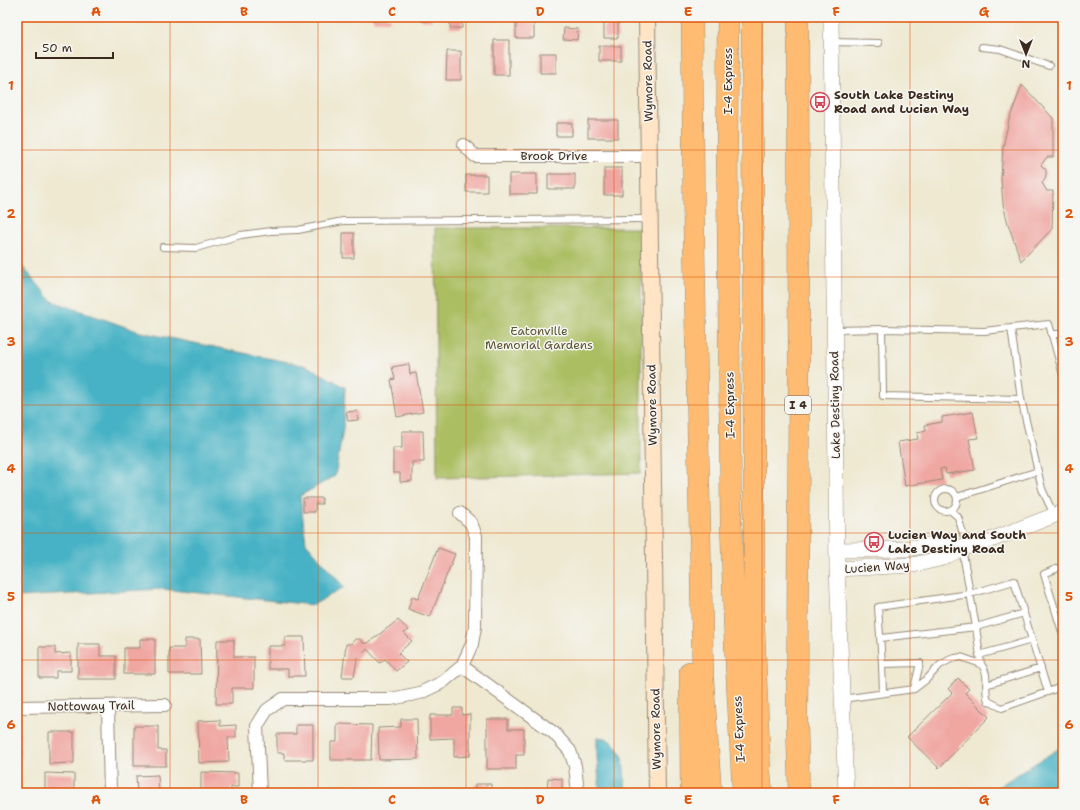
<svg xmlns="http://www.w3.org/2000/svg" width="1080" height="810" viewBox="0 0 1080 810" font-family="'Shantell Sans',sans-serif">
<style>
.green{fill:#abbe62;stroke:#737440}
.water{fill:#47b2c5;stroke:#416e72}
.building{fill:#f0a6a1}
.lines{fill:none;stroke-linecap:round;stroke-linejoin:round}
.service-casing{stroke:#958a78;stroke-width:8}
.minor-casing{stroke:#958a78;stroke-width:14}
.tertiary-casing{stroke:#958a78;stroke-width:16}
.secondary-casing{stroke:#958a78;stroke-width:18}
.motorway-casing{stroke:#958a78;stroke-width:22}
.service{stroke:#fff;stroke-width:6}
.minor{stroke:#fff;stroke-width:12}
.tertiary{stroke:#fff;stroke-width:15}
.secondary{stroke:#ffe4c6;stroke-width:16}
.motorway{stroke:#ffbb71;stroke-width:21}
.grid{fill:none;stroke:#df570d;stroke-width:1;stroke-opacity:0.55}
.labels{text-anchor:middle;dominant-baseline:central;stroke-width:3;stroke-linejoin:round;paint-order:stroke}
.shield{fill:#f6f6f2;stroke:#73675e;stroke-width:1}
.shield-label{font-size:11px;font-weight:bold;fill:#3b2a1e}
.street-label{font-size:12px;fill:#3b2a1e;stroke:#f6f6f2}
.poi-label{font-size:12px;font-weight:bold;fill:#3b2a1e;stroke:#f6f6f2;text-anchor:start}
.park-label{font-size:12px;fill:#5d5632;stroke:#f6f6f2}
.neatline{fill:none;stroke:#df570d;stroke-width:1.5}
.grid-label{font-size:13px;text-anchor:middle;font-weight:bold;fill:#df570d}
</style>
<rect width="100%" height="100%" fill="#f6f6f2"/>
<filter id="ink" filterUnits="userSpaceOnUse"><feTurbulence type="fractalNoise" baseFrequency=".025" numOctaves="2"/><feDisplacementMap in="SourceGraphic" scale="8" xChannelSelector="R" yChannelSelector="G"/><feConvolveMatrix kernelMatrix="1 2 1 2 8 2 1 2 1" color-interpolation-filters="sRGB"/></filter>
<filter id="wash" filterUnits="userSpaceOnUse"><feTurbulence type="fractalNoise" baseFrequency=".012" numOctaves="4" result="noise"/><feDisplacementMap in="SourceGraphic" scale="16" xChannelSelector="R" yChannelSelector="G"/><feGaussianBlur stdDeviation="0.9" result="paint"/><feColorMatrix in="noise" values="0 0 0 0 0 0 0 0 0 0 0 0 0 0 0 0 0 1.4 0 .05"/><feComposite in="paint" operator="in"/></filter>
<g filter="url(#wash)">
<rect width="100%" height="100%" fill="#efe9d2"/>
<!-- green -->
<path class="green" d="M435,228H641V473L437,478Z"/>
<!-- water -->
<path class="water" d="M17,260L52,301L140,332L307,366L345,387L343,429L335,476L300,496L306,543L344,587L313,605L162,589L17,597Z
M597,737L606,738L614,744L623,757L626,793H600L597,757Z
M1063,746V793H988Z"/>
<g id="blocks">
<!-- building -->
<path class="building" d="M373,17H390V21H373Z
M421,17H432V21H421Z
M450,17H462V28H450Z
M516,17H525V23H534V38H516Z
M604,21H618V38H604Z
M564,28L578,29L577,40L563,39Z
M494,40H509V75H494Z
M599,46H621V61H599Z
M447,51H461V80H446Z
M540,53H556V73H540Z
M1022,85L1053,118V157H1047L1041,165L1046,170V174L1045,179L1042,183L1047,191H1053L1052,229L1021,261L1008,224L1003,204L1001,178L1003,147L1009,120Z
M588,120H618V138H588Z
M556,123H572V136H556Z
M604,168H622V195H604Z
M509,174H537V194H509Z
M548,174H575V189H548Z
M466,175H487V192H466Z
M343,233H354V258H343Z
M409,364L410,374L416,373L423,412L397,417L391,380L395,379L392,367Z
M357,411L358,420L348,421L346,412Z
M973,412L978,438L969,439L975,470L946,474L945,468L940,469L942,480L905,486L898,442L918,439L917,433L926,431L925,425L942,422V417Z
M402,431H423L424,462H412V481L400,482V473H393V448H402Z
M303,498H322V504H315V512H303Z
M438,548L455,554L430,617L408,609L412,597L418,599Z
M398,620L409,630L404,633L412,641L398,653L407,662L396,671L385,659L380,663L367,649L357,659L354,677H342L346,644H351L355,639H360L363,643H368Z
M285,637H304L305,676H288V669H268V646H285Z
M140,639H155V674H124V648H140Z
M185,639H200L201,674H169V648H185Z
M217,640H234V657H254V688H232V704H216Z
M78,644H100V656H116V679H78Z
M17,647H21V681H17Z
M39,647H55V654L71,653V671H56V678H39Z
M958,678L969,689L965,693L989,717L939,768L907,737L952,693L948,689Z
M453,708H462V715L470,714V756L454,757V738L430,739V715H453Z
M401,719H417L418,759L379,760L378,728L401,727Z
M487,719H508V729H524V755H516V769H487Z
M220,720V726L236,725V737H228L229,762L199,763L198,721Z
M337,724L372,725L371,760H331V742H337Z
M296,725H313V760H284V753H277V734H296Z
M134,726H158V750H166V766H134Z
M49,732H74V763L49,764Z
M17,733H20V757H17Z
M201,772L238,773V787H231V793H201Z
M45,773L74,774V793H57V790H45Z
M158,775L159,793H137L136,776Z
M548,778L562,779V793H547Z
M475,784H491V793H475Z
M380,790H418V793H380Z"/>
</g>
</g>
<g filter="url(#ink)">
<use href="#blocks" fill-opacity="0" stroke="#958a78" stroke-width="1"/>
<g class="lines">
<!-- service casing -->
<g class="service-casing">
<path id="service" d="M831,42L879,43
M982,47L1000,49L1049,66
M163,247L196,248L241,235L271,231L298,230L343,221L648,219
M882,329L984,331L1011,328
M835,330L882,329L883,396L1021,399L1011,328L1049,324L1063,375
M1051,334H1063
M1021,399L1042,489L1054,515
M935 500a11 11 0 1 1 22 0a11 11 0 1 1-22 0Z
M957,497L1038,471
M950,510L958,517L967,547
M962,548L976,627L1024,613
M1063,566L1044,574L1063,635
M881,638L976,627L981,664C991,676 983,686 988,701L1002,708L1056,689L1063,684
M979,655L1032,640
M882,664L883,693
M986,685L1041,668
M914,689L926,680L940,665L951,659L961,657L981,664
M842,699L914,689L920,663L882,664L878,607L970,594L1014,581L1048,692"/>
</g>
<!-- minor casing -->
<g class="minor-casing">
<path id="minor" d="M464,145L475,156H649
M462,666L554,733L570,751L575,766L578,793
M108,706L110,793
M17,707L165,705
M260,793L257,726L267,710L283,699H391L420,693L443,682L462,666L472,644L475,627L476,536L471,523L460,513"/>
</g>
<!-- tertiary casing -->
<g class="tertiary-casing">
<path id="tertiary" d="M831,17L837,569L846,793
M837,550L906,549L940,543L962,548
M837,569L913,565L943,558L962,548L988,541L1063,512"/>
</g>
<!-- secondary casing -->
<g class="secondary-casing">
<path id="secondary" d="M647,17L657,793"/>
</g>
<!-- motorway casing -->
<g class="motorway-casing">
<path id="motorway" d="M692,17L694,243L703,679L711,793
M728,17L727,147L731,521L735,645L743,793
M752,17L754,433V628L760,772L762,793
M798,17L799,378L797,723L799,793
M690,672L691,793"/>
</g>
<!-- service -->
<use href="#service" class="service"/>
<!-- minor -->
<use href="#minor" class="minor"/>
<!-- tertiary -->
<use href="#tertiary" class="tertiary"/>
<!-- secondary -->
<use href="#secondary" class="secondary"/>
<!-- motorway -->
<use href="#motorway" class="motorway"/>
</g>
</g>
<!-- grid -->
<path class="grid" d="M170,17V793M318,17V793M466,17V793M614,17V793M762,17V793M910,17V793M17,150H1063M17,277H1063M17,405H1063M17,533H1063M17,660H1063"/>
<!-- icons -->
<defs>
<g id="bus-ring" transform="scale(1)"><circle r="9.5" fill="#f6f6f2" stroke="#d1495b" stroke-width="1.5"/><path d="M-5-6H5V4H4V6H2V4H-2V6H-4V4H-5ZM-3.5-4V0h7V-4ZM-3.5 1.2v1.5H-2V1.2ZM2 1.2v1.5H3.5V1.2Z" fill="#d1495b"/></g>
</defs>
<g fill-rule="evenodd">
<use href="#bus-ring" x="820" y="102"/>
<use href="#bus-ring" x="874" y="542"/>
</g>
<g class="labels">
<!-- shield labels -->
<rect class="shield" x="785" y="396" width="26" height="18" rx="3"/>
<g class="shield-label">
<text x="798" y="405">I 4</text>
</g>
<!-- street labels -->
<g class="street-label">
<text transform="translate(648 81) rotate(-91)">Wymore Road</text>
<text transform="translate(728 81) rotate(-90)">I-4 Express</text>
<text x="554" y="156">Brook Drive</text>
<text transform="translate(652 405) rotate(-91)">Wymore Road</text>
<text transform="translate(730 405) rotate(-91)">I-4 Express</text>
<text transform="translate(835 405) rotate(-91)">Lake Destiny Road</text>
<text transform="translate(877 567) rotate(-4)">Lucien Way</text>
<text transform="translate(91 706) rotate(-1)">Nottoway Trail</text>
<text transform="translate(656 729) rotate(-91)">Wymore Road</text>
<text transform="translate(739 729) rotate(-93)">I-4 Express</text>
</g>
<!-- poi labels -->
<g class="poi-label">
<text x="834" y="95">South Lake Destiny<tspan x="834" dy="14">Road and Lucien Way</tspan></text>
<text x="888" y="535">Lucien Way and South<tspan x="888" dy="14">Lake Destiny Road</tspan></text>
</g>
<!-- park labels -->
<g class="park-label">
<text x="539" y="331">Eatonville<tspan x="539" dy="14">Memorial Gardens</tspan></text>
</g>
</g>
<!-- margin -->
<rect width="1080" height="810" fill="none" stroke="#f6f6f2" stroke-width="44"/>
<!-- north arrow -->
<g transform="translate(1026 54) rotate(180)" stroke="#f6f6f2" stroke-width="3" paint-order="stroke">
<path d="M0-3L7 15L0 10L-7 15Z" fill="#3b2a1e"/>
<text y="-6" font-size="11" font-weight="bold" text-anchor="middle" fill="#3b2a1e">N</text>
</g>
<!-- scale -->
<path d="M36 52v6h77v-6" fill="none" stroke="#3b2a1e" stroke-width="2"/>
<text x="42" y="52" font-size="12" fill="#3b2a1e" stroke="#f6f6f2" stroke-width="3" paint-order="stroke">50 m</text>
<rect x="22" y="22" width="1036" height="766" class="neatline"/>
<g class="grid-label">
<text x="96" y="16">A</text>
<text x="244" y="16">B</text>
<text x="392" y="16">C</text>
<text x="540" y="16">D</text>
<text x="688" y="16">E</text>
<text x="836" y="16">F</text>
<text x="984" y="16">G</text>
<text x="11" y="90">1</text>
<text x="1069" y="90">1</text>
<text x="11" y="218">2</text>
<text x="1069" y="218">2</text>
<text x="11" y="346">3</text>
<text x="1069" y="346">3</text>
<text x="11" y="473">4</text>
<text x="1069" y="473">4</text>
<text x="11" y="601">5</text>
<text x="1069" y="601">5</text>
<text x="11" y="729">6</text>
<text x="1069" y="729">6</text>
<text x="96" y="804">A</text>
<text x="244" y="804">B</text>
<text x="392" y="804">C</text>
<text x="540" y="804">D</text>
<text x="688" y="804">E</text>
<text x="836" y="804">F</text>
<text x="984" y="804">G</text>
</g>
</svg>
